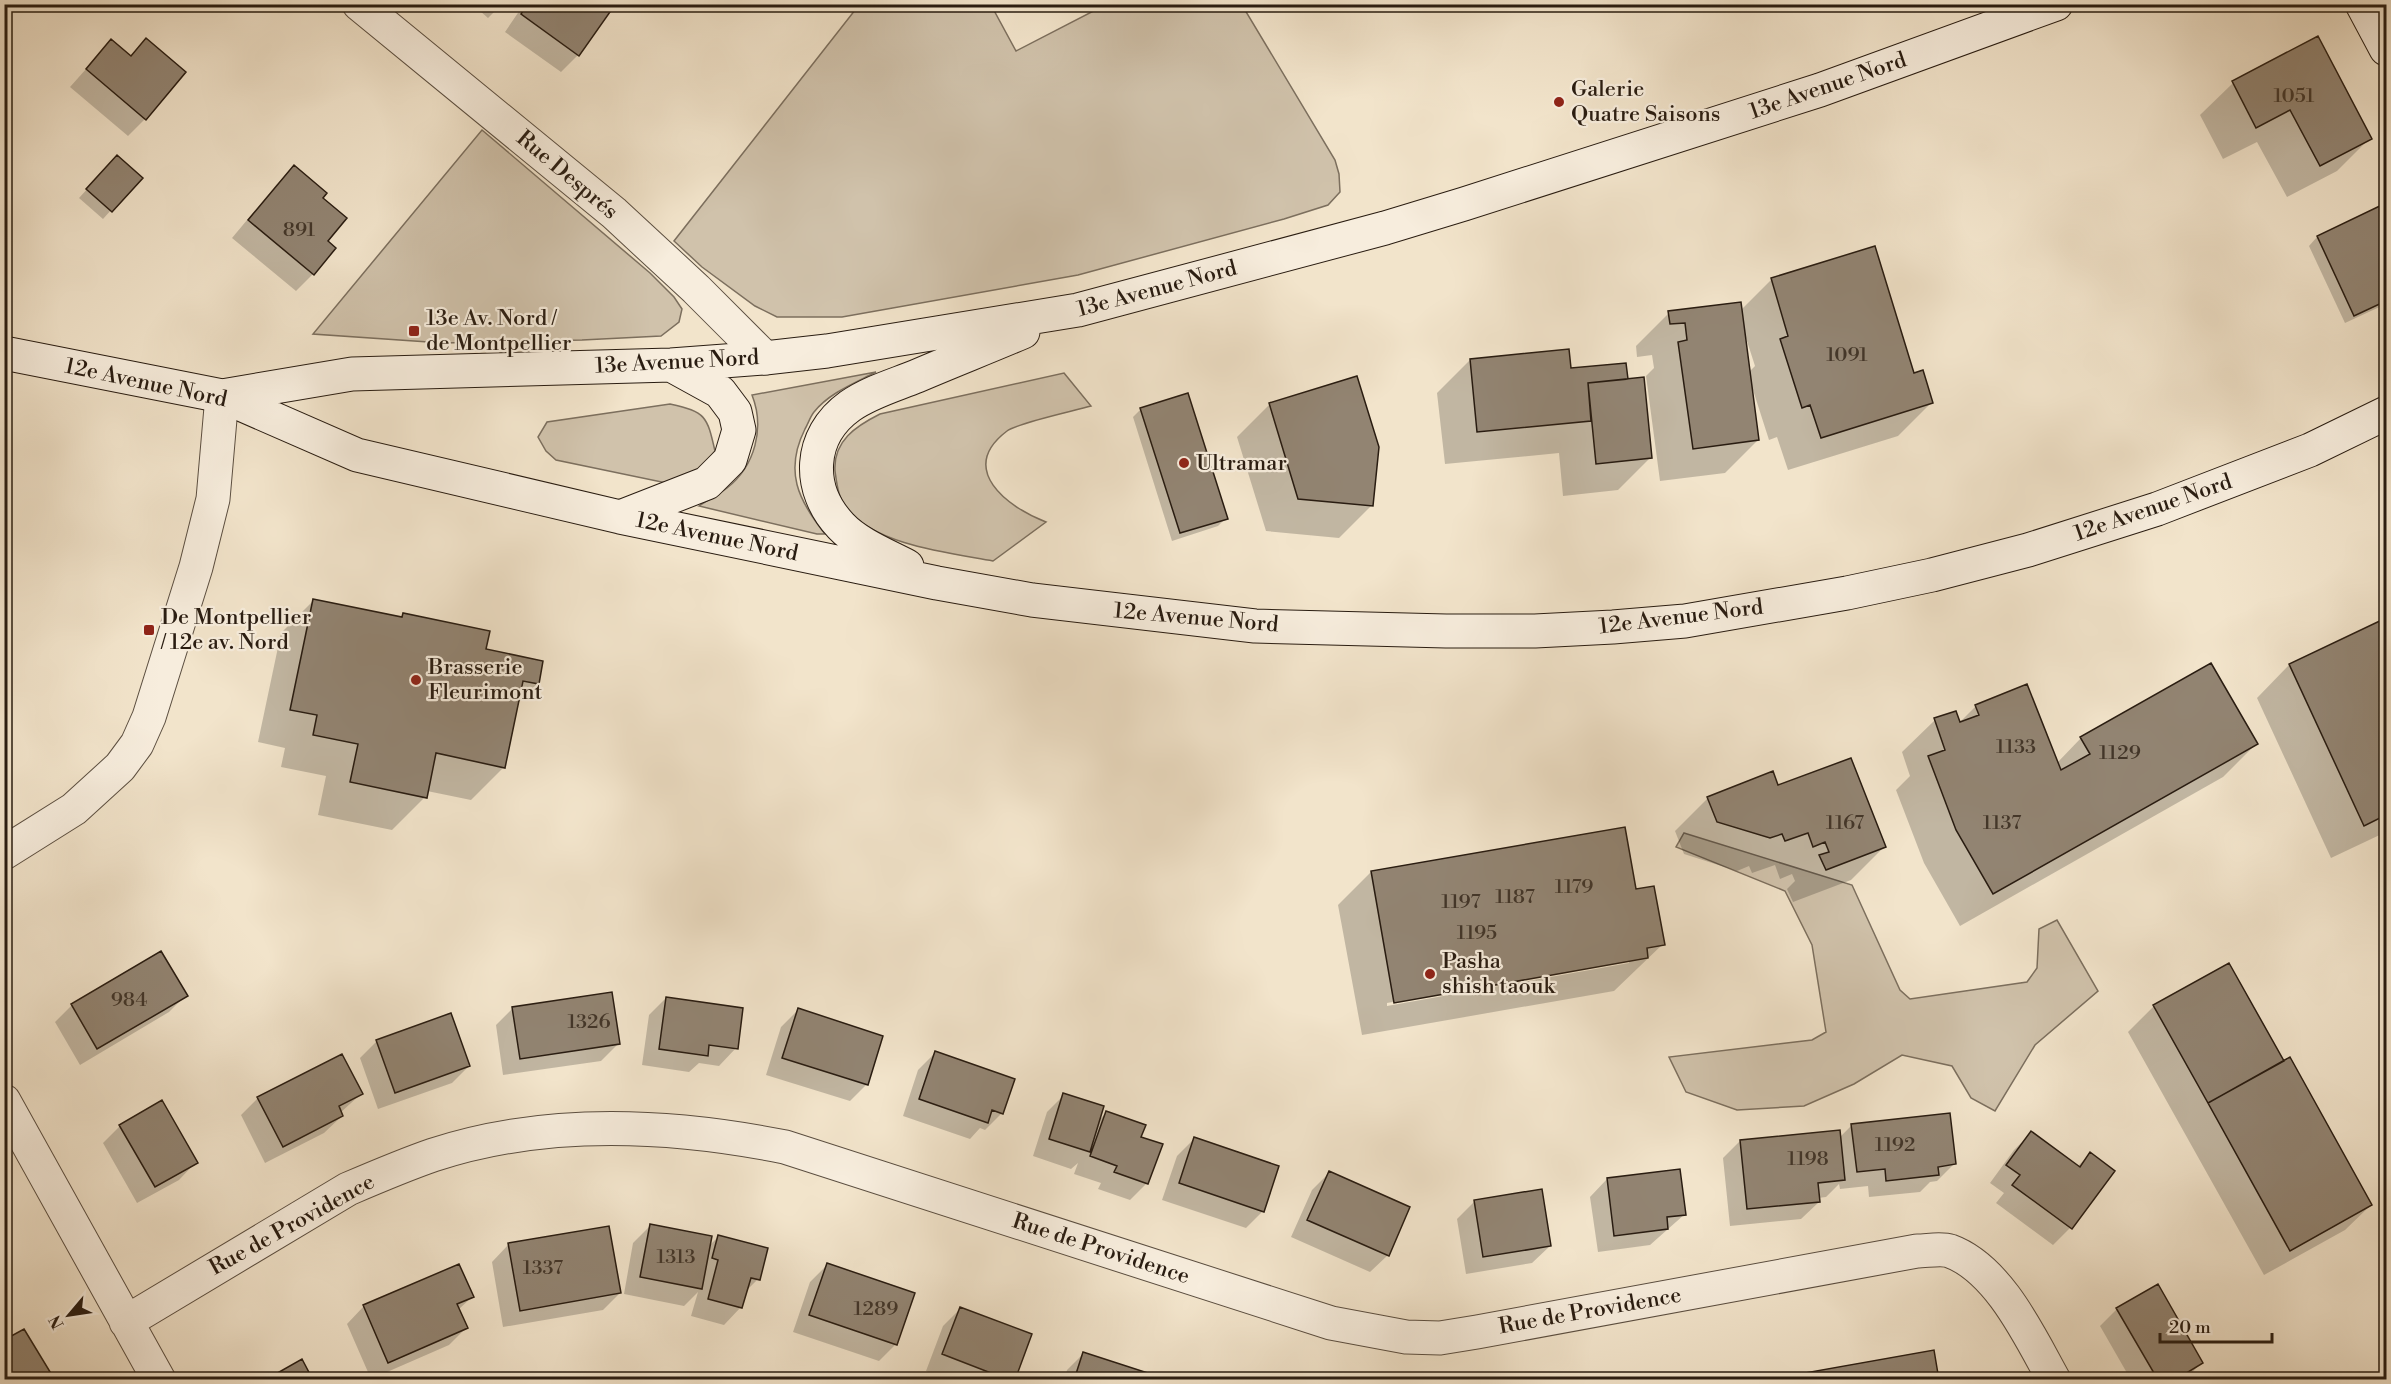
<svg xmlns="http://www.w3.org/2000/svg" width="2391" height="1384" viewBox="0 0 2391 1384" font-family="'Libre Bodoni',serif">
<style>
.green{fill:#d0c2ab;stroke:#7c6f5e;stroke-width:1.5}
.shadow{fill:#0003;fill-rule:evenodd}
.building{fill:#928472;stroke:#291c11;stroke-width:1.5}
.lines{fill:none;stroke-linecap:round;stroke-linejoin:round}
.street-casing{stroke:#5b4e40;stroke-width:35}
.secondary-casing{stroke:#291c11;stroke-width:35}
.street{stroke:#f7eddd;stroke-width:33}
.secondary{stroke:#f7eddd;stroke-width:33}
.poi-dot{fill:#8f2418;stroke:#f7eddd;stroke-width:2}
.labels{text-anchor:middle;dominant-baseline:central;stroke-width:4.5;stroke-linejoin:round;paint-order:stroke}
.number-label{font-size:20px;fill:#433629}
.street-label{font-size:22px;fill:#291c11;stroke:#f7eddd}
.poi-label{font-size:22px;fill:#291c11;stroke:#f7eddd;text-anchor:start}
</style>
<rect width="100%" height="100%" fill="#f2e4cb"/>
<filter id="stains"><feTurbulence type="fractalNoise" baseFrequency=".00333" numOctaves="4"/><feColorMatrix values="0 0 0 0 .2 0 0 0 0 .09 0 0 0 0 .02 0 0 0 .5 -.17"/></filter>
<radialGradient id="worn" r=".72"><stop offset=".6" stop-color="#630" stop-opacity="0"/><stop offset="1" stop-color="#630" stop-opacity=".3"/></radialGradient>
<!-- green -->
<path class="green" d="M859,5H991L1016,51L1105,5H1242L1335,160L1339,174L1340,192L1328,205L1284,219L1078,275L842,317H777L755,306L702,267L674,241Z
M482,130L650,273L674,297L682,309L679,322L661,336L582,340L443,343L313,334Z
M876,372C855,383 829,393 814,412C810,417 808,424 805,429C784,471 798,500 825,534H817L699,506C708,500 718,495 727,488C755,466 765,428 752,395Z
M1064,373L1091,406C1074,411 1017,423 1007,431C957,469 1007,507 1046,522L993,561C950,553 876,545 848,510C838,498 837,485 835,471C833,441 856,426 880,414Z
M670,404C706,412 707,416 715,451L696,475L676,485L556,460L546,451L538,437L547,422Z
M1684,833L1852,885L1900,990L1910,999L2027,982L2037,968L2039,929L2057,920L2098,991L2035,1045L1995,1111L1971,1098L1952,1066L1902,1055L1854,1084L1804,1106L1737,1110L1686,1092L1669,1057L1812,1040L1826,1032L1812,945L1785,891L1676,847Z"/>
<!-- shadow -->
<path class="shadow" d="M472,4H502L488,18Z
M524,4H596L578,55L561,72L505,32Z
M146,40L145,119L128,136L70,87L111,41L130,57Z
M2233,83L2370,138L2337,171L2287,197L2257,142L2223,159L2200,115Z
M109,165L140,178L103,219L79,198Z
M294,167L321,198L326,241L313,274L296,291L232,238L277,184Z
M2386,205V304L2345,323L2309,246L2317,237Z
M1874,248L1913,375L1931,403L1898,436L1788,470L1777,437L1769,440L1753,390H1751L1758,440L1725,473L1660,481L1646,376L1654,368L1652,355L1637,357L1636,346L1669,313L1741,310L1771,280ZM1745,338H1746L1755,366L1749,372Z
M1470,360L1570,370L1626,380L1651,457L1618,490L1563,496L1559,453L1445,464L1437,393Z
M1270,404L1372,505L1339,538L1266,531L1237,437Z
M1141,409L1226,518L1218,526L1172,541L1133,417Z
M314,600L400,618L404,614L484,650L542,662L537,684L517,704L504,767L471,800L427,791L425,797L392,830L318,815L326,776L281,767L285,748L258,742L281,633Z
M2386,620V832L2331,858L2257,698L2289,665Z
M1976,706L2057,763L2081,738L2256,744L2223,777L1960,926L1924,863L1896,790L1910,776L1902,752L1935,720L1959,723Z
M1778,787L1884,847L1851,880L1793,902L1787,889L1795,881L1792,874L1780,879L1775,865L1752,873L1749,866L1737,871L1684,854L1675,831L1708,798Z
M1371,872L1635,891L1663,944L1614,991L1362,1035L1338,905ZM1629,960V963L1387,1006V1003Z
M2228,965L2283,1063L2371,1205L2345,1230L2264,1275L2128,1032L2154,1006Z
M186,995L169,1012L80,1065L55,1022L72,1005Z
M666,998L736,1048L719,1066L699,1063L689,1072L642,1065L649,1015Z
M513,1008L618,1044L601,1061L503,1075L496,1025Z
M798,1010L867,1084L850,1101L766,1075L781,1027Z
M377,1041L469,1066L452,1083L378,1109L360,1058Z
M935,1053L1002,1113L985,1130L980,1128L970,1139L903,1116L918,1070Z
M361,1094L340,1113L342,1116L324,1133L265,1163L241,1115L258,1098Z
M1064,1095L1099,1120L1106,1113L1140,1138L1147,1183L1130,1200L1098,1189L1101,1183L1074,1174L1078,1163L1071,1169L1033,1156L1047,1112Z
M1852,1125L1954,1164L1937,1181L1930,1182L1920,1192L1869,1197L1868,1186L1840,1189L1839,1184L1826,1197L1818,1198L1819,1202L1801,1219L1730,1226L1723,1158L1740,1141L1839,1138Z
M120,1126L196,1162L179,1180L137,1203L103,1143Z
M2031,1133L2077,1167L2090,1154L2113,1171L2070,1228L2053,1245L1996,1203L2004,1193L1990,1183L2014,1150Z
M1194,1139L1263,1211L1246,1228L1162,1200L1177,1156Z
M1329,1173L1388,1255L1370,1272L1291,1237L1312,1190Z
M1607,1179L1685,1214L1650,1245L1598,1252L1590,1197Z
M1541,1191L1550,1246L1532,1263L1466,1274L1457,1219L1474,1202Z
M650,1226L709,1246L719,1236L758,1279L745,1292L741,1307L724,1325L691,1316L698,1292L684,1306L624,1294L633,1243Z
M509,1244L620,1293L603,1310L503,1327L492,1262Z
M827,1265L896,1344L879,1361L793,1332L810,1282Z
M472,1297L458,1310L466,1328L449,1345L371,1379L347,1324L364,1306Z
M960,1309L1013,1380H948L926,1371L943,1326Z
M2117,1309L2201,1363L2185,1380H2131L2100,1326Z
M1084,1353L1151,1380H1064L1067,1370Z"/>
<!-- building -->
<path class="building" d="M527,4H599L610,12L579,56L521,14Z
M2318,36L2372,139L2320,166L2290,110L2256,128L2232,81Z
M146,38L186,72L146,120L86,69L111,39L131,56Z
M117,155L143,178L112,212L86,189Z
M294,165L327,193L323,198L347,218L328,241L336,248L314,275L248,220Z
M2386,203V301L2354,316L2317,236Z
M1875,246L1914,373L1923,370L1933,403L1821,438L1810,405L1802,408L1780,339L1788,336L1771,278Z
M1741,302L1759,440L1693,449L1678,342L1687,340L1685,323L1670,324L1668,311Z
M1569,349L1571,368L1626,363L1628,379L1588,383L1591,421L1477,432L1470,359Z
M1357,376L1379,447L1373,506L1298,499L1269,403Z
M1644,377L1652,458L1596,464L1588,383Z
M1188,393L1228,519L1180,533L1140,408Z
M313,599L402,617L403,613L490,631L486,649L543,661L539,684L523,681L505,768L436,753L427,798L350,782L358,744L313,735L317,715L290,710Z
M2386,618V815L2364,826L2289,664Z
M2211,663L2258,744L1993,894L1956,830L1928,756L1945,750L1934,718L1956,711L1960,722L1979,715L1975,705L2027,684L2061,770L2090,754L2080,737Z
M1851,758L1886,847L1826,870L1819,855L1829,852L1825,842L1813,847L1808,833L1785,841L1782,834L1770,838L1717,822L1707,797L1773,771L1778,785Z
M1625,827L1636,889L1654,886L1665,945L1647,948L1648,958L1394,1003L1371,871Z
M161,951L188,996L97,1049L71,1004Z
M2229,963L2284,1061L2208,1103L2153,1005Z
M612,992L620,1044L520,1059L512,1007Z
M666,997L743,1008L738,1049L709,1045L708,1056L659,1049Z
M798,1008L883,1036L868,1085L782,1058Z
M451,1013L470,1066L395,1093L376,1040Z
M935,1051L1015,1079L1003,1114L992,1110L988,1123L919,1099Z
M342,1054L363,1094L339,1106L343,1116L283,1147L257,1097Z
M2290,1057L2372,1205L2290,1251L2208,1103Z
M1063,1093L1104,1106L1090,1152L1049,1139Z
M162,1100L198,1163L155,1187L119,1125Z
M1106,1111L1146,1125L1141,1137L1163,1144L1148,1184L1114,1172L1117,1166L1090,1156Z
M1950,1113L1956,1164L1938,1167L1939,1175L1886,1181L1885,1169L1857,1172L1851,1124Z
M1840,1130L1845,1180L1818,1183L1820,1202L1747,1209L1740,1140Z
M2031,1131L2080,1167L2090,1152L2115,1171L2072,1229L2012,1185L2020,1175L2006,1165Z
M1194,1137L1279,1166L1264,1212L1179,1183Z
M1680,1169L1686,1215L1667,1217L1668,1229L1614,1236L1607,1178Z
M1329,1171L1410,1207L1389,1256L1307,1220Z
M1542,1189L1551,1246L1483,1257L1474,1200Z
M650,1224L712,1236L702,1289L640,1277Z
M609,1226L621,1293L520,1311L508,1243Z
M718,1235L768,1248L760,1280L751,1278L742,1308L708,1299L718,1260L712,1258Z
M827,1263L915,1293L897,1345L809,1315Z
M459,1264L474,1297L457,1304L468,1328L388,1363L363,1305Z
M2158,1284L2203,1363L2175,1380H2158L2116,1308Z
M960,1307L1032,1334L1015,1380H1009L942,1354Z
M24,1329L55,1380H4V1340Z
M1934,1350L1939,1380H1800L1799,1374Z
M1083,1352L1154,1375L1153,1380H1074Z
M302,1359L313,1380H265Z"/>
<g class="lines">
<!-- street casing -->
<g class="street-casing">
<path id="street" d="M359,4L614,213L696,289L765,358
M4,853L74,809L120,767L137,744L149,717L196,567L213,499L222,396
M4,1101L159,1380
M126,1322L348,1189C376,1177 404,1165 433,1155C546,1118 670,1124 785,1147L1331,1323L1406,1337L1440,1338L1477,1332L1917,1251C1927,1251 1941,1248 1950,1251C1999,1269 2030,1337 2054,1380"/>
</g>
<!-- secondary casing -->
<g class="secondary-casing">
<path id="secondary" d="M2362,4L2386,49
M4,353L222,396L357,455L620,517L937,583L1032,600L1255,626L1446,631H1535L1613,627L1685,621L1847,593L1932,575L2028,550L2157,509L2310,450L2386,413
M222,396L352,374L671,365L765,358L827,351L1078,310L1385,228L1464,204L1820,90L2056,4
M620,517L707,483L730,460L739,430L735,412L720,392L671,365
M907,566C886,555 858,544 841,526C806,489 808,436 850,406C870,392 895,385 917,376C952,361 988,347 1023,332"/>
</g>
<!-- street -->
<use href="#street" class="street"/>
<!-- secondary -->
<use href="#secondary" class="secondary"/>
</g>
<!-- markers -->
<g class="poi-dot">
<circle cx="1559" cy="102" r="6"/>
<rect x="408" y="325" width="12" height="12" rx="3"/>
<circle cx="1184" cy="463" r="6"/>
<rect x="143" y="624" width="12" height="12" rx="3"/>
<circle cx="416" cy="680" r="6"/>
<circle cx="1430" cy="974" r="6"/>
</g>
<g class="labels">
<!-- number labels -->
<g class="number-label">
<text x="2294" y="96">1051</text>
<text x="299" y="230">891</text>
<text x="1847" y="355">1091</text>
<text x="2016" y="747">1133</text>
<text x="2120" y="753">1129</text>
<text x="1845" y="823">1167</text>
<text x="2002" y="823">1137</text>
<text x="1574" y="887">1179</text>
<text x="1515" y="897">1187</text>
<text x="1461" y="902">1197</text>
<text x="1477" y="933">1195</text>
<text x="129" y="1000">984</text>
<text x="589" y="1022">1326</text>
<text x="1895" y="1145">1192</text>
<text x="1808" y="1159">1198</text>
<text x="676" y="1257">1313</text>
<text x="543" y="1268">1337</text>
<text x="876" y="1309">1289</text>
</g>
<!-- street labels -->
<g class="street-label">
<text transform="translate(1828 86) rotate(-19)">13e Avenue Nord</text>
<text transform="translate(567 175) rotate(40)">Rue Després</text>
<text transform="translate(1157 289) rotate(-15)">13e Avenue Nord</text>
<text transform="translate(677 362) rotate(-3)">13e Avenue Nord</text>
<text transform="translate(146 383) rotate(12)">12e Avenue Nord</text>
<text transform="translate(2153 508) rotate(-19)">12e Avenue Nord</text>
<text transform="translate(717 537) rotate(12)">12e Avenue Nord</text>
<text transform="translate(1681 617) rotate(-7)">12e Avenue Nord</text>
<text transform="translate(1196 618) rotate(5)">12e Avenue Nord</text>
<text transform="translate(292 1225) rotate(-29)">Rue de Providence</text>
<text transform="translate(1101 1249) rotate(18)">Rue de Providence</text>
<text transform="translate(1590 1311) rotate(-10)">Rue de Providence</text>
</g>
<!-- poi labels -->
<g class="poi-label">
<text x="1571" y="89">Galerie<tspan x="1571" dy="25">Quatre Saisons</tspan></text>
<text x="426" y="318">13e Av. Nord /<tspan x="426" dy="25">de Montpellier</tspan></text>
<text x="1196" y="463">Ultramar</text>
<text x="161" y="617">De Montpellier<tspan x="161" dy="25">/ 12e av. Nord</tspan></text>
<text x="428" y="667">Brasserie<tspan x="428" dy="25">Fleurimont</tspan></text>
<text x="1442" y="961">Pasha<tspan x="1442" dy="25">shish taouk</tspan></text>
</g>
</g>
<!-- margin -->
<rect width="2391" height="1384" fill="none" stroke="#f2e4cb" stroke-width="24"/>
<rect x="6" y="6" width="2379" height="1372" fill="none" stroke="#291c11" stroke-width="3"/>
<rect x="12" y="12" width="2367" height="1360" fill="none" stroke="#291c11" stroke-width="1.5"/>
<!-- north arrow -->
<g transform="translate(69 1315) rotate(241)" stroke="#f7eddd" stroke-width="4.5" paint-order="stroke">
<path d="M0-4.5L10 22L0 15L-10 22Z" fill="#291c11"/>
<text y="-9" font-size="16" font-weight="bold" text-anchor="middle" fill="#291c11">N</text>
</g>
<!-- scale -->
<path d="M2160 1333v9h112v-9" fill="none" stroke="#291c11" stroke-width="3"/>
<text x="2169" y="1333" font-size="18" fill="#291c11" stroke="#f7eddd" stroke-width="4.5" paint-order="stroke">20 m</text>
<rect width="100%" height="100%" filter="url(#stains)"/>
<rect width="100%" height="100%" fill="url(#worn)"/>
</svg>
